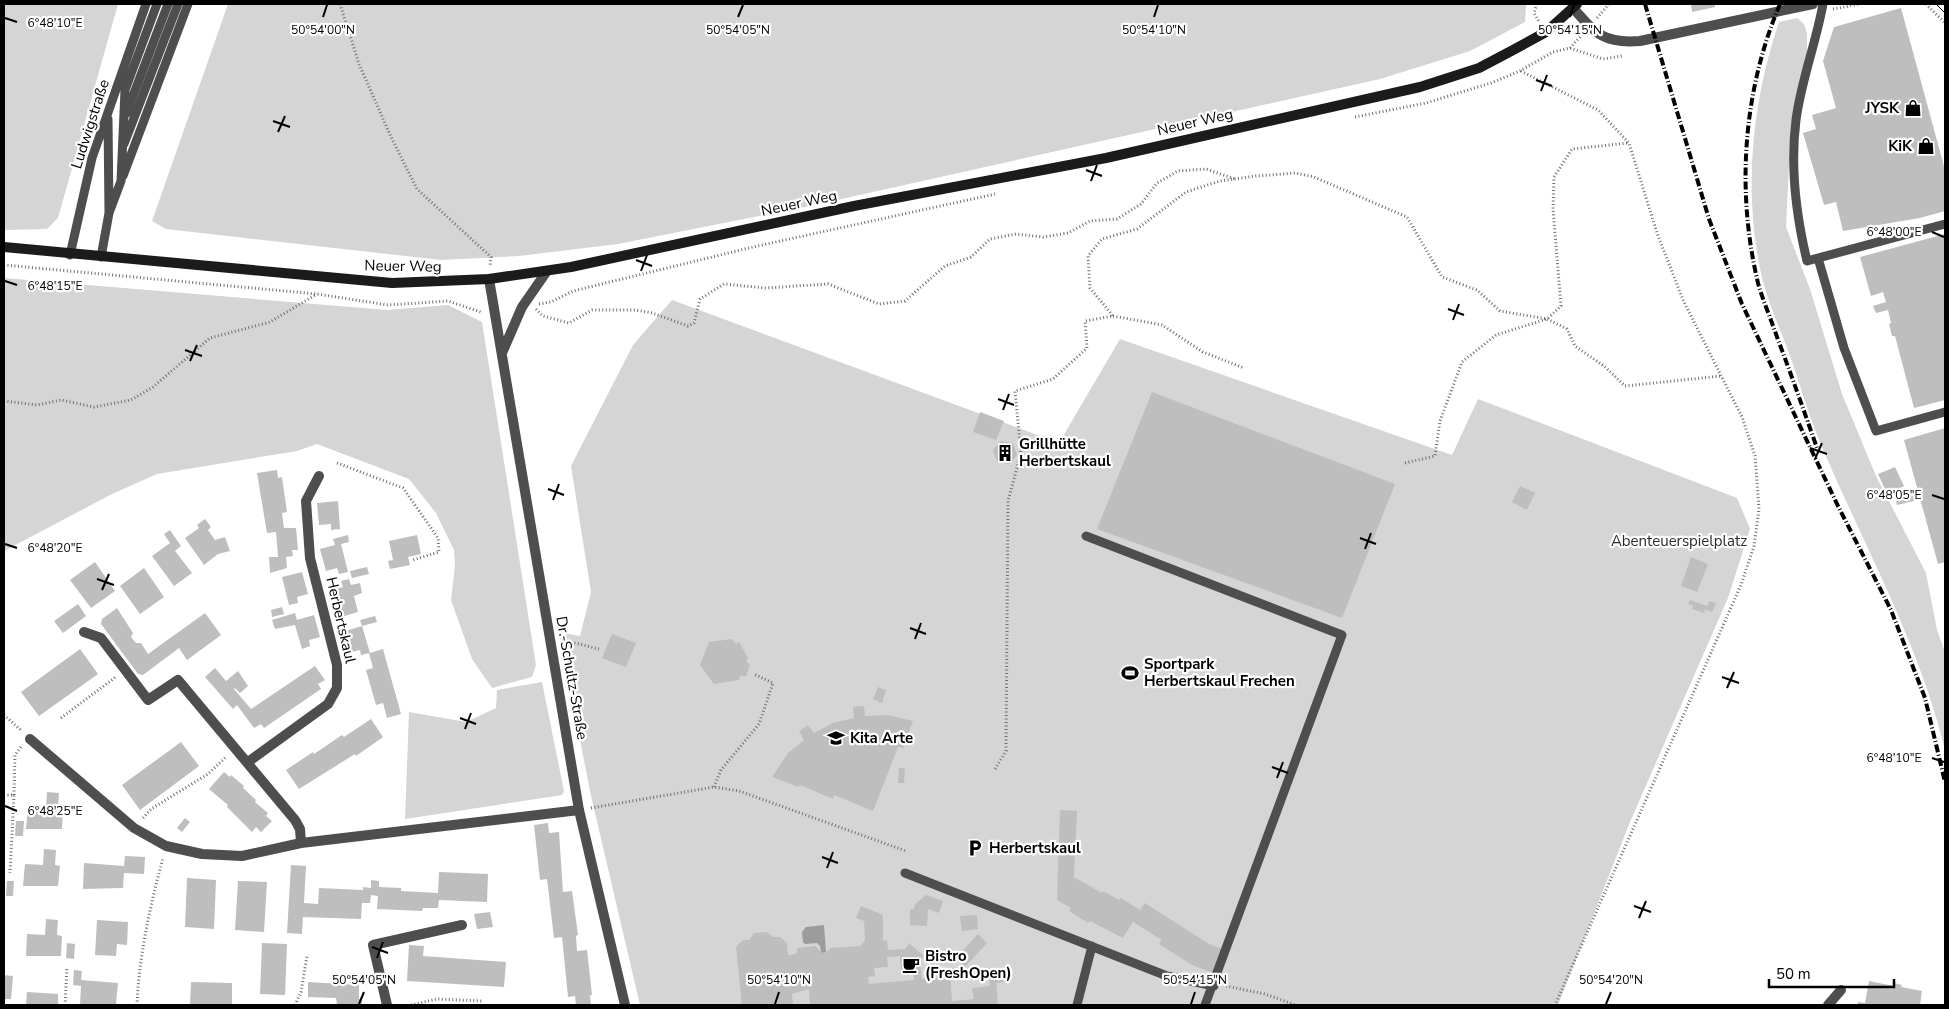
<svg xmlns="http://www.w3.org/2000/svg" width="1949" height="1009" viewBox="0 0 1949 1009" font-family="'Nunito Sans',sans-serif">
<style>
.green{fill:#d5d5d5}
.water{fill:#9c9c9c}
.building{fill:#bebebe;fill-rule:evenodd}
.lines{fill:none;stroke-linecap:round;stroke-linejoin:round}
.path{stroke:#707070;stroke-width:3;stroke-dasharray:1 2.5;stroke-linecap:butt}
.lane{stroke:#4e4e4e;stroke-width:9}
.street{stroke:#4e4e4e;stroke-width:10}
.secondary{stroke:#1b1b1b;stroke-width:10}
.tram{stroke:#000;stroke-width:1}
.rail{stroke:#000;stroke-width:4;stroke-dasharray:8 2.5 1 2.5;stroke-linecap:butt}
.ticks{fill:none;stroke:#000;stroke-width:2}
.labels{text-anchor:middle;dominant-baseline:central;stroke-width:4.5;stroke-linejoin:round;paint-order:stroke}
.poi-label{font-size:15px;font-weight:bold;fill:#000;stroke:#fff;text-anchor:start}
.street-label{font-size:15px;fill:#000;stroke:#fff}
.park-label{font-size:15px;fill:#2c2c2c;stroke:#fff}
.ticks-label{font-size:12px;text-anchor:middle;fill:#000;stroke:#fff;stroke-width:4.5;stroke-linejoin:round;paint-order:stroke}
</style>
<rect width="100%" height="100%" fill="#fff"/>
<!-- green -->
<path class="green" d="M4,4H118L58,218L47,229L4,230Z
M228,4H1526L1525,22L1470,51L1380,79L810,206L618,244L519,256L441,260L166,229L152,221Z
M1797,18L1804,24L1807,34V52L1791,125L1786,227L1810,289L1842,394L1876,476L1926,573L1937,630L1945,652V750C1919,643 1865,548 1822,447C1809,417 1800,384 1789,353C1779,327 1767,300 1761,273C1743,191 1752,101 1779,22Z
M4,278L387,310L448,305L482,322L536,665L532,677L492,688L472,659L451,600L455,565L454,550L436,513L409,479L317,444L297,451L157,474L110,495L4,551Z
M672,300L1059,443L1120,339L1452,455L1478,399L1737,498L1750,529L1728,598L1630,822L1558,1005H640L591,796L559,632L580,636L591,592L571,466L633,345Z
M542,682L564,791L562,795L405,819L409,712L466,722L496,708L497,690Z"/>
<!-- water -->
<path class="water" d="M824,925L826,952L821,953L820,946L817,943L805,944L803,942L802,932L806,927Z"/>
<!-- building -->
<path class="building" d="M1691,4H1715V7L1692,12Z
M1901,8L1945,170V211L1920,218L1843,231L1836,202L1824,205L1803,133L1816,129L1812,115L1836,108L1823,61L1834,27Z
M1945,234V400L1914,408L1895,336H1892L1889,324L1891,323L1888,310L1876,313L1873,306L1886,302L1883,292L1871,296L1860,257Z
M1152,392L1395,484L1342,618L1097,529Z
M980,412L1004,421L996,440L973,432Z
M1945,428V562L1938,564L1904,440Z
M1001,441L1013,443L1017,455L1009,464L997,462L993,450Z
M1895,467L1904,486L1887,494L1878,474Z
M277,470L278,478L282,477L287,512L282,513L284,528H296L298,550H292L293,556L286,557L287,568L270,573L269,557H278L276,532L267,533L257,473Z
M1520,486L1535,493L1527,510L1512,502Z
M1912,493L1914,501L1897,505L1895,496Z
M338,501L340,529L331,530V524L319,525L317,503Z
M205,519L211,527L208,530L215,540L225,537L230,551L218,554L204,565L185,538L199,528L197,525Z
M170,530L181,546L175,551L192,573L174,586L152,556L170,543L164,534Z
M348,535L349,542L341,544L348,572L339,574L337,568L326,571L320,549L335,545L333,539Z
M417,535L421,554L408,557L410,565L390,569L388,561L393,560L389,541Z
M1691,557L1708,564L1697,592L1681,586Z
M95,562L115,591L91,608L70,580Z
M367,567L369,574L352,578L350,571Z
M144,568L164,597L140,614L120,586Z
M302,572L308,594L297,597L298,603L289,605L282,577Z
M349,579L351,585L360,583L362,593L354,596L358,612L338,618L331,590L343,587L341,581Z
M1690,600L1707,606L1710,601L1716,604L1712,612L1705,609L1704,613L1692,609L1693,606L1688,604Z
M78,604L86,616L63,633L54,621Z
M282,607L284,614L272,617L271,610Z
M117,608L133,633L131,637L136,643H141L148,654L205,613L221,635L187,660L179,648L143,675L138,674L101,624L102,619Z
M295,613L297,620L314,615L320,637L309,640L310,646L302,649L295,625L275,629L272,620Z
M375,616L377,622L362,626L360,620Z
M362,626L370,653L383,649L401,714L387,718L383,703L376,705L366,670L373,668L369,653L361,655L360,650L348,653L342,632Z
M612,634L636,643L626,667L602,658Z
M732,639L736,644L739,642L748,658L746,661L750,665L746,676H740L739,680L714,684L700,665L709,642Z
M80,649L98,674L39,716L21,692Z
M315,666L325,680L318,684L321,689L264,728L261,724L254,728L237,705L233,709L205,677L215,668L226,681L238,671L248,686L240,693L235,688L234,689L251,709Z
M878,687L886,690L882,703L873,699Z
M864,706L865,716L887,715L913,721L903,748L898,747L873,811L834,795L833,799L800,785L799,787L772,777L788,753L804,740L799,731L808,725L814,733L833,723L854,718L853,707Z
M371,719L383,737L356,756L355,754L299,789L286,770L313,752L314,754L342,735L344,737Z
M181,742L199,766L140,810L122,785Z
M899,768H905L904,783H898Z
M224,772L230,777L231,775L244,786L243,788L256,800L255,802L268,813L266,816L272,821L261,832L256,827L252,832L227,807L228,805L209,789Z
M47,792L59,793L58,808L63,809L62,829H26L28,807L46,808Z
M1060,810L1077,811L1074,877L1102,893L1103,891L1119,900L1121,898L1140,910L1145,903L1209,944L1226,950L1216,974L1192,965L1159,944L1162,940L1133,922L1123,938L1090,921L1088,923L1069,911L1071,908L1057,900Z
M185,818L190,822L182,832L177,828Z
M16,821H24L23,836H15Z
M548,823L549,833L559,832L563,892L572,891L578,935L576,936L577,951L587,950L592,995H590L591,1005H576L575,996L568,997L562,937L554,938L547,879L540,880L534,825Z
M44,849L56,850L55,865L60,866L58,886H23L25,864L43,865Z
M125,856L145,857L144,874L124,873L123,888L83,889L84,863L124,866Z
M291,865L306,866L304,903L318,904L319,888L363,890V887L371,888V880L379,881V887L401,888V891L438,893L439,872L488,874L487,902L439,900L438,908H423L422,911L400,910L377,909L378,896L371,895L370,903H362L361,919L303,917L302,934L287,933Z
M187,878L216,880L214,929L185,927Z
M7,881H14L13,896H6Z
M238,881L267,882L264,932L235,930Z
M926,895L943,901L939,913L928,909L927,926L910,925V909H914L915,904Z
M861,906L883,915V941L887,940L888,950L905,949L909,943L924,956L920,960L922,979L950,976L952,1001L974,999L972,988L990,986L989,976L1004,974L1005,982L996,983L998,1005H810L809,989L792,994L793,1005H742L736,947L743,940H749L754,933L767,932L773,937H780L787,943L788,955L796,954L798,948L816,946L821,953L827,952L830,948L860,946L865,940L864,921L856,918ZM900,956L901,970L914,969V980L869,984L868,977L875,976L874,968L888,967L887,957Z
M490,912L493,927L477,929L474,914Z
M977,915L978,929L962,931L960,916Z
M46,919L58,920L57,935L62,936L61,956H26L27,934L45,935Z
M97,920L128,922L127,945L117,944L116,956L95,955Z
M978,934L987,943L965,967L956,958Z
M67,943L75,944L74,959L66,958Z
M262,943L287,944L285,995L260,994Z
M409,945L424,946L423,956L506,962L504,987L407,981Z
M74,970L82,971L81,980L118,983L116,1004L80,1005L81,986L73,985Z
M4,975L13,976L11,999H4Z
M1869,981L1894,986V983L1902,985L1901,987L1922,991L1920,1005H1858V1002L1865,1003Z
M191,982L232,983V1005H190Z
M308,982L359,985V999H362V1005H337L336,998L308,997Z
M27,992L58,994V1005H26Z"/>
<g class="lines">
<!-- path -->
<path class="path" d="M340,4L359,64L391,137L417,189L491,257L490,266
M1537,4L1534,13L1539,22
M1926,4L1945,23
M1833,9L1860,4
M1597,18L1609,4
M1570,48L1581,36
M1521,71L1598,110L1629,143L1658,236L1684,302L1742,417L1755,456L1759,509L1754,546L1741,585L1555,1005
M1355,117L1426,103L1491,83L1520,71L1553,52L1570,48L1603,59L1622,56
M4,265L317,294L388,305L448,301L481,312
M539,304L551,302L573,291L753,247L995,194
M536,309L543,316L569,323L592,310H636L652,313L688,326L694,323L700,299L724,284L766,288L828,284L879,304L905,301L945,266L971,257L990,239L1016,234L1043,237L1068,233L1090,221L1117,219L1141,204L1157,183L1178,171L1206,169L1235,179
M1113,316L1162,325L1203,352L1244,368
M4,401L37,405L61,400L94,407L131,400L153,387L210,338L270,322L317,294
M337,463L403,488L438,538L439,552L413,560
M1405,463L1435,456L1440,421L1462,362L1496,335L1547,319L1561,306L1553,209L1554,177L1572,149L1628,143
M564,642H571L599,649
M4,715L22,731
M61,718L117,676
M995,769L1006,751L1008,501L1021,453L1015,391L1053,379L1087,348L1085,321L1113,316L1090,288L1088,256L1102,239L1137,229L1186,192L1220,181L1256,176L1295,173L1314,177L1407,217L1442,277L1477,290L1500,311L1547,319L1567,329L1575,346L1604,366L1625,386L1721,376
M714,787L721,770L759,724L773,683L754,674
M4,795H14L10,873
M14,795L15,755L21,747
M591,808L714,787L739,791L906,851
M143,818L151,809L208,774L226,757
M1226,986L1265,994L1295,1005
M65,1005L67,967
M137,1005C139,956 150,906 163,858
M295,1005L301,992L307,956
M411,1005L437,999L482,1001"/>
<!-- lane -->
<path class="lane" d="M1823,4C1816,43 1801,81 1796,120C1790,167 1796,215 1807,261L1945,224
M126,114L168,4
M124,144L178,4
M123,176L188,4
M109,213L121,181L125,90L157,4
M70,255L92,158L146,4
M101,257L109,213L108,119
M1818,258L1844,348L1876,431L1945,412
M1086,536L1342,635L1205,1005
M905,873L1167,976L1214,986
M1077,1005L1092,946"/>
<!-- street -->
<path class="street" d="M1573,8C1596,34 1604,44 1640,41L1813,4
M489,279L579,810L625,1005
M502,353L522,307L547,271
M84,632L101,638L148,700L178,680L295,820L300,829L301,843
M30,739L134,828L166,846L202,854L242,856L301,843L579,810
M248,762L328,704L337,688V665L310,558L306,501L319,476
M387,1005L373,945L462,925
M1828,1005L1841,990"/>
<!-- secondary -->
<path class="secondary" d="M4,247L392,283L489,279L571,267L854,206L1106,158L1420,87L1479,68L1515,49L1546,32L1577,4"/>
<!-- tram -->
<path class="tram" d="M1936,4L1945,13"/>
<!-- rail -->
<path class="rail" d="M1645,4L1709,219L1742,304L1838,506L1891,610L1925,698L1945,782
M1780,4C1743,91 1736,191 1758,283C1763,301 1771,319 1777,337C1791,374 1804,411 1817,448"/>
</g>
<!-- ticks -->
<path class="ticks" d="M323,17L327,5M738,17L743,5M1154,17L1158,5M1570,17L1574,5M5,18L17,22M1536,80L1552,86M1541,91L1547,75M273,121L290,127M278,132L285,116M1086,170L1102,176M1091,181L1097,165M1932,232L1944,237M636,260L652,266M641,271L647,255M5,281L17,285M1448,309L1464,315M1453,320L1459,304M185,350L202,356M190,361L197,345M998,399L1014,405M1003,410L1009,394M1810,448L1827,454M1815,459L1822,443M548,489L564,495M1932,495L1944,499M553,500L559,484M1360,538L1376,544M5,544L17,548M1365,549L1371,533M97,579L114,585M102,590L109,574M910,628L926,634M915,639L921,623M1722,677L1739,683M1727,688L1734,672M460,718L476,724M465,729L471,713M1932,758L1944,762M1272,767L1288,773M1277,778L1283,762M5,806L17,811M822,857L838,863M827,868L833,852M1634,906L1651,912M1639,918L1646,901M372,947L388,953M377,958L383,942M359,1004L364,992M775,1004L779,992M1191,1004L1195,992M1606,1004L1611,992"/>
<!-- icons -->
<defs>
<g id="shop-bare" transform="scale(1.35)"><path d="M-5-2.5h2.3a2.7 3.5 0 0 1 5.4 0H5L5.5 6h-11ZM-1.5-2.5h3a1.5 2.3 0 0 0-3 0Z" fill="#000" stroke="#fff" stroke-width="2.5" paint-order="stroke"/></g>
<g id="building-bare" transform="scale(1.35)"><path d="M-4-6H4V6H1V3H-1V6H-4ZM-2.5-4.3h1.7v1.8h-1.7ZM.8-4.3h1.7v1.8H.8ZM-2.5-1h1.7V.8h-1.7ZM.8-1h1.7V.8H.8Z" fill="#000" stroke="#fff" stroke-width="2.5" paint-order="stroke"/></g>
<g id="stadium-bare" transform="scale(1.35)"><path d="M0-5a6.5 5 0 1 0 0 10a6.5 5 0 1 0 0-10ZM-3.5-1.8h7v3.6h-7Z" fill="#000" stroke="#fff" stroke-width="2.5" paint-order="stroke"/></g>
<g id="school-bare" transform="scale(1.35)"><path d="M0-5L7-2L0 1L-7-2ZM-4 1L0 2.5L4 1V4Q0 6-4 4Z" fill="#000" stroke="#fff" stroke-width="2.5" paint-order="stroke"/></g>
<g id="parking-bare" transform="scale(1.35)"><path d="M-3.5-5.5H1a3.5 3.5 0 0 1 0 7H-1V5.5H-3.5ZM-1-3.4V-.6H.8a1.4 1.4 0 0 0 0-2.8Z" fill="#000" stroke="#fff" stroke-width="2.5" paint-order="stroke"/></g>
<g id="cafe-bare" transform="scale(1.35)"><path d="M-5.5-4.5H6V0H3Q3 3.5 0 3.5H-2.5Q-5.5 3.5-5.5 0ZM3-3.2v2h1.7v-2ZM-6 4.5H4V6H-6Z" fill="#000" stroke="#fff" stroke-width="2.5" paint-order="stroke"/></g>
</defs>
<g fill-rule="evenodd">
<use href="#shop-bare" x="1913" y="108"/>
<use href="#shop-bare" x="1926" y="146"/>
<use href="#building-bare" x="1005" y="453"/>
<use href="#stadium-bare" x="1130" y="673"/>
<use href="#school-bare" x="836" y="738"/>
<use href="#parking-bare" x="975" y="848"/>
<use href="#cafe-bare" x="911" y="965"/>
</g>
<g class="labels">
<!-- poi labels -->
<g class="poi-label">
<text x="1899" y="108" text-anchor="end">JYSK</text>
<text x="1912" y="146" text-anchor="end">KiK</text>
<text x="1019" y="444">Grillhütte<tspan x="1019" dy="17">Herbertskaul</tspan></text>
<text x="1144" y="664">Sportpark<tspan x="1144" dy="17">Herbertskaul Frechen</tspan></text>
<text x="850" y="738">Kita Arte</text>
<text x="989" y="848">Herbertskaul</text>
<text x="925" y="956">Bistro<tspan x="925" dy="17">(FreshOpen)</tspan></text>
</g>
<!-- street labels -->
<g class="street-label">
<text transform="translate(1195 122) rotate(-13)">Neuer Weg</text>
<text transform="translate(90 124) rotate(-72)">Ludwigstraße</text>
<text transform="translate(799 203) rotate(-12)">Neuer Weg</text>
<text transform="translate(403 266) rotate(1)">Neuer Weg</text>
<text transform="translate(341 620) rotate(77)">Herbertskaul</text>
<text transform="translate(572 678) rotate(80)">Dr.-Schultz-Straße</text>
</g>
<!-- park labels -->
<g class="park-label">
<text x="1679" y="541">Abenteuerspielplatz</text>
</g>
</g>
<g class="ticks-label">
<text x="55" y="27">6°48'10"E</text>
<text x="1154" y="34">50°54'10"N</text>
<text x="323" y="34">50°54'00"N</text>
<text x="738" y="34">50°54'05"N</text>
<text x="1570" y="34">50°54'15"N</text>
<text x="1894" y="236">6°48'00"E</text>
<text x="55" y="290">6°48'15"E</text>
<text x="1894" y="499">6°48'05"E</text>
<text x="55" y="552">6°48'20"E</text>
<text x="1894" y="762">6°48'10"E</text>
<text x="55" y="815">6°48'25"E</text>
<text x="364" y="984">50°54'05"N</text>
<text x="779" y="984">50°54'10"N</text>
<text x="1195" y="984">50°54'15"N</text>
<text x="1611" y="984">50°54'20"N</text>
</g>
<!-- border -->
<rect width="1949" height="1009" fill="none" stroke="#000000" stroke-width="10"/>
<!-- scale -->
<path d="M1769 979v8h125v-8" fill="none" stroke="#000000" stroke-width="2.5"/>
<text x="1776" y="979" font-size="15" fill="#000000" stroke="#ffffff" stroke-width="4" paint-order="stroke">50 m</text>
</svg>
